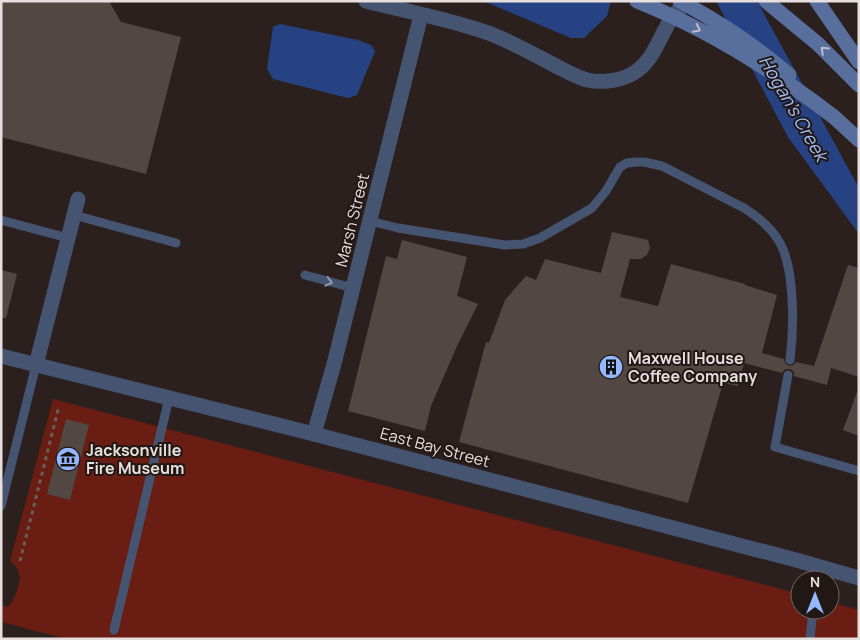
<svg xmlns="http://www.w3.org/2000/svg" width="860" height="640" viewBox="0 0 860 640" font-family="Manrope,sans-serif">
<style>
.green{fill:#6a1d12}
.water{fill:#264283}
.building{fill:#534744}
.lines{fill:none;stroke-linecap:round;stroke-linejoin:round}
.path{stroke:#695f5e;stroke-width:3;stroke-dasharray:4 4;stroke-linecap:butt}
.service{stroke:#455471;stroke-width:9}
.minor{stroke:#455471;stroke-width:15}
.tertiary{stroke:#455471;stroke-width:15}
.secondary{stroke:#586e9d;stroke-width:15}
.secondary-bridge{stroke:#586e9d;stroke-width:15}
.oneway{stroke:#bcbdca}
.oneway2{stroke:#969aa8}
.labels{text-anchor:middle;dominant-baseline:central;stroke-width:4;stroke-linejoin:round;paint-order:stroke}
.street-label{font-size:16px;fill:#e7dfde;stroke:#211715}
.poi-label{font-size:16px;font-weight:bold;fill:#e7dfde;stroke:#211715;text-anchor:start}
.water-label{font-size:18px;font-style:italic;fill:#a2bef7;stroke:#211715}
</style>
<rect width="100%" height="100%" fill="#2b201e"/>
<!-- green -->
<path class="green" d="M53,399L800,594V610H830V602L859,610V639H67L1,622V605L7,607C12,604 13,599 16,593C21,581 22,570 10,561Z"/>
<!-- water -->
<path class="water" d="M483,1H611L607,16L584,38H571Z
M716,1H757L859,188V234L788,137Z
M280,24L358,40L371,45L375,51L357,95L348,98L273,79L267,69L273,27Z"/>
<!-- building -->
<path class="building" d="M1,1H109L121,22L181,37L146,174L1,137Z
M612,232L648,240L650,248L647,255L641,259H630L620,297L658,306L671,264L745,284V285L777,295L762,353L784,359L785,363L789,366L793,365L796,362L814,366L848,265L859,268V377L831,368L827,385L794,376V372L790,369H785L782,373L744,363L738,386L723,383L688,503L459,442L486,342L489,343L505,300L526,276L536,280L545,259L601,273Z
M402,240L467,257L457,296L478,304L457,346L431,406L425,431L348,411L386,256L397,259Z
M1,270L17,274L6,318H1Z
M857,392H859V436L843,430Z
M66,419L89,425L70,500L47,494Z"/>
<g class="lines">
<!-- path -->
<path class="path" d="M20,561L59,406"/>
<!-- service -->
<path class="service" d="M74,215L176,243
M1,220L68,238
M370,221L398,228L505,245L523,244L540,238L592,208L606,191L620,167L627,163L636,162H644L662,166L744,208C758,217 772,228 780,243C795,270 794,329 790,360
M305,275L353,288
M788,375L775,447L859,471
M1,506L36,365
M817,580L819,566
M114,630L169,398
M810,639L813,610"/>
<!-- minor -->
<path class="minor" d="M36,365L78,199
M314,434L334,364L421,15"/>
<!-- tertiary -->
<path class="tertiary" d="M366,1C408,12 451,19 491,34C514,43 535,55 556,66C566,71 576,77 587,80C602,83 619,81 632,74C662,57 660,18 690,1
M1,356L314,434L796,560L859,578"/>
<!-- secondary -->
<path class="secondary" d="M766,1L818,44L859,85
M817,1L859,62
M834,117L859,140"/>
<!-- secondary-bridge -->
<path class="secondary-bridge" d="M637,1C708,29 774,71 834,117
M680,1C719,22 756,46 789,75"/>
</g>
<!-- one-way arrows -->
<defs><path id="oneway-chevron" d="M-2-3.5L2.5 0L-2 3.5" fill="none" stroke-width="1.6" stroke-linecap="round" stroke-linejoin="round" transform="scale(1.25)"/></defs>
<g class="oneway">
<use href="#oneway-chevron" transform="translate(697 29) rotate(27)"/>
<use href="#oneway-chevron" transform="translate(824 50) rotate(-136)"/>
</g>
<use class="oneway2" href="#oneway-chevron" transform="translate(329 282) rotate(15)"/>
<!-- icons -->
<defs>
<g id="building-disc" transform="scale(1.25)"><circle r="9.5" fill="#94b7fd" stroke="#211715"/><path d="M-4-6H4V6H1V3H-1V6H-4ZM-2.5-4.3h1.7v1.8h-1.7ZM.8-4.3h1.7v1.8H.8ZM-2.5-1h1.7V.8h-1.7ZM.8-1h1.7V.8H.8Z" fill="#111"/></g>
<g id="museum-disc" transform="scale(1.25)"><circle r="9.5" fill="#94b7fd" stroke="#211715"/><path d="M0-6L6-3V-2H-6V-3ZM-5-1h2V3h-2ZM-1-1h2V3h-2ZM3-1h2V3H3ZM-6 4H6V6H-6Z" fill="#111"/></g>
</defs>
<g fill-rule="evenodd">
<use href="#building-disc" x="611" y="367"/>
<use href="#museum-disc" x="68" y="459"/>
</g>
<g class="labels">
<!-- street labels -->
<g class="street-label">
<text transform="translate(352 220) rotate(-76)">Marsh Street</text>
<text transform="translate(435 447) rotate(15)">East Bay Street</text>
</g>
<!-- poi labels -->
<g class="poi-label">
<text x="628" y="358">Maxwell House<tspan x="628" dy="18">Coffee Company</tspan></text>
<text x="86" y="450">Jacksonville<tspan x="86" dy="18">Fire Museum</tspan></text>
</g>
<!-- water labels -->
<g class="water-label">
<text transform="translate(794 108) rotate(60)">Hogan's Creek</text>
</g>
</g>
<!-- border -->
<rect width="860" height="640" fill="none" stroke="#e7dfde" stroke-width="5"/>
<!-- north arrow -->
<g transform="translate(815 595)"><circle r="24" fill="#211715" stroke="#706765"/>
<path d="M0-4L9 19L0 12L-9 19Z" fill="#94b7fd"/>
<text y="-8" font-size="14" font-weight="bold" text-anchor="middle" fill="#e7dfde">N</text>
</g>
</svg>
